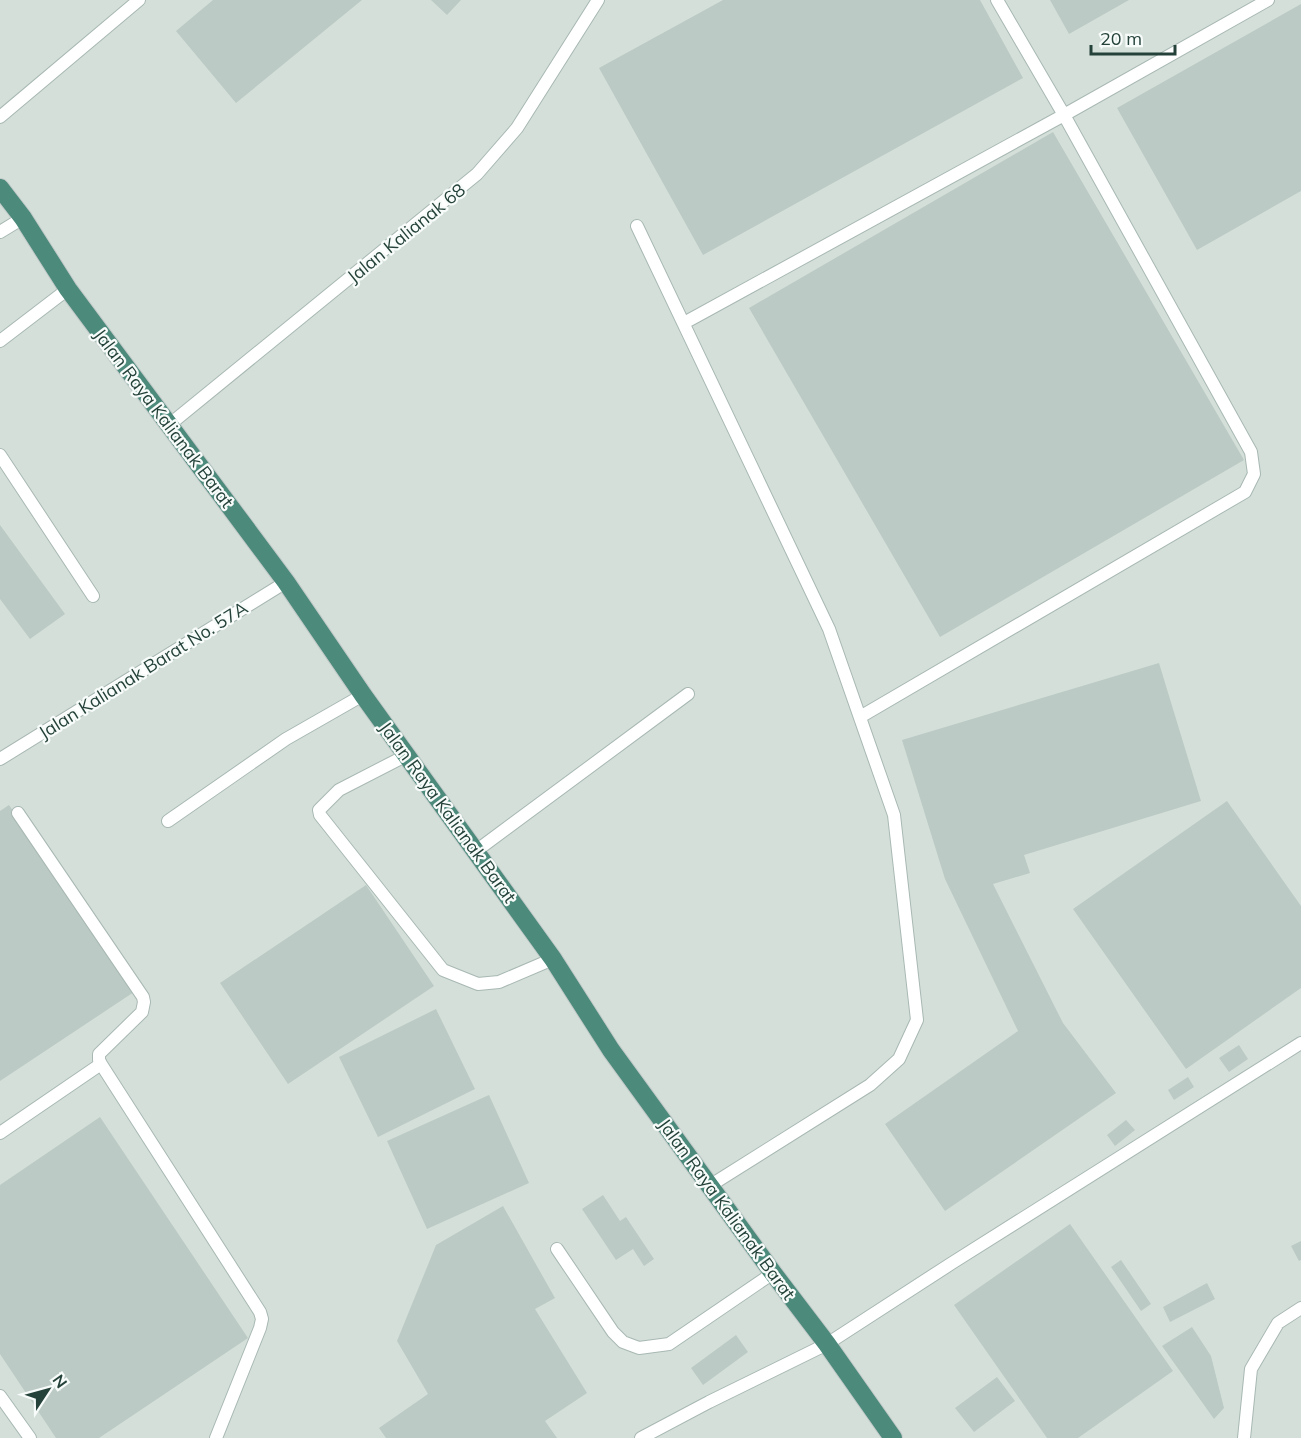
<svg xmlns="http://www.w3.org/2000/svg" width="1301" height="1438" viewBox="0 0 1301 1438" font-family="Mulish,sans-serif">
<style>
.built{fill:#d4dfda}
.building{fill:#bbcac4}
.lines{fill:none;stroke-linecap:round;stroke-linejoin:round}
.service-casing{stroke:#a8b8b2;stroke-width:14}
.trunk-casing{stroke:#c2cac8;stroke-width:20}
.service{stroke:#fff;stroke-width:12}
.trunk{stroke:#4c8a7c;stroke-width:18}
.labels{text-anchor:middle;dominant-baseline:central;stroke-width:4.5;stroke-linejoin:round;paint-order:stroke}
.street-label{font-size:18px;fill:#24423a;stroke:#f7fbf9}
</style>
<rect width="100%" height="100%" fill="#e6efeb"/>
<!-- built -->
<path class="built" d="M0,0H1301V1438H0Z"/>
<!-- building -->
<path class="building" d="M213,0H362L236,103L176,31Z
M431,0H461L447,15Z
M723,0H980L1023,78L703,255L599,68Z
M1050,0H1129L1069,34Z
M1301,4V191L1197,250L1117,108Z
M1053,132L1244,460L940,637L749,308Z
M0,525L65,614L30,639L0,599Z
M1159,663L1201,801L1024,855L1030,873L993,884L1063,1023L1116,1093L945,1211L885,1124L1018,1031L945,879L902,740Z
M1227,801L1301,906V988L1186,1069L1073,909Z
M9,805L134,992L0,1081V811Z
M366,885L434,986L288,1084L220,983Z
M436,1009L475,1089L378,1137L339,1057Z
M1239,1045L1248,1059L1229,1072L1219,1058Z
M1188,1077L1194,1087L1174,1100L1168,1090Z
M489,1095L529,1183L427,1229L387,1141Z
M100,1117L248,1338L99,1438H56L0,1354V1185Z
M1126,1120L1135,1130L1115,1146L1107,1135Z
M603,1195L620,1221L626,1217L654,1259L644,1266L633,1249L616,1260L582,1209Z
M503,1206L555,1298L535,1309L587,1393L545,1421L557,1438H386L379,1428L428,1394L397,1341L436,1245Z
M1070,1224L1173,1371L1078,1438H1047L954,1305Z
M1301,1241V1260L1299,1261L1291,1246Z
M1121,1260L1151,1304L1141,1311L1111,1267Z
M1207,1283L1215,1299L1170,1322L1163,1307Z
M1192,1327L1211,1356L1224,1408L1214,1419L1162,1346Z
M736,1335L748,1352L703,1385L691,1368Z
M997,1377L1015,1401L974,1432L955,1408Z"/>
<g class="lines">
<!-- service casing -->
<g class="service-casing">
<path id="service" d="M0,117L139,0
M637,226L829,629L894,815L917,1020L899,1059L870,1085L711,1185
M0,232L23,218
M684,323L1064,115L1268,0
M0,341L68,289
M169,425L477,174L517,128L598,0
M0,455L93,596
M860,717L1245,492L1254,474L1251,452L1064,115L997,0
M407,755L339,790L319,810L320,815L443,970L478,984L499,982L553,959
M0,759L286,582
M18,813L143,997L144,1002L142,1012L99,1054V1060L101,1064L260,1312L262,1319L260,1328L216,1438
M168,821L286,739L363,695
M476,851L688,694
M0,1133L101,1064
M557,1249L613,1332L623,1342L639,1348L669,1344L773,1273
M0,1396L30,1438
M641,1438L709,1402L827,1344L952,1263L1301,1043
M1244,1438L1251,1369L1278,1323L1301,1308"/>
</g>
<!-- trunk casing -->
<g class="trunk-casing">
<path id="trunk" d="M0,188L23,218L68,289L286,582L363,695L553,959L611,1050L773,1273L827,1344L893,1438"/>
</g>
<!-- service -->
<use href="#service" class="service"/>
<!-- trunk -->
<use href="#trunk" class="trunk"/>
</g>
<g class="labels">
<!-- street labels -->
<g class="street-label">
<text transform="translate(406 233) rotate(-39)">Jalan Kalianak 68</text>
<text transform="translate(164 418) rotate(53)">Jalan Raya Kalianak Barat</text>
<text transform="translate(143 670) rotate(-32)">Jalan Kalianak Barat No. 57A</text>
<text transform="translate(448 812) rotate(54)">Jalan Raya Kalianak Barat</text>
<text transform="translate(727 1209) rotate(54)">Jalan Raya Kalianak Barat</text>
</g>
</g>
<!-- north arrow -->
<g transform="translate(48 1390) rotate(54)" stroke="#f7fbf9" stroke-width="4.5" paint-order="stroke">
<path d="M0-4.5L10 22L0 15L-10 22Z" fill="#24423a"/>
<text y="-9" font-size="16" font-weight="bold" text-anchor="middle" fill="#24423a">N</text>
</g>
<!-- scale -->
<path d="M1091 45v9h84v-9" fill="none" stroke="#24423a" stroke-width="3"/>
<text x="1100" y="45" font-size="18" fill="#24423a" stroke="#f7fbf9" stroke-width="4.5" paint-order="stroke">20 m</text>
</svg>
